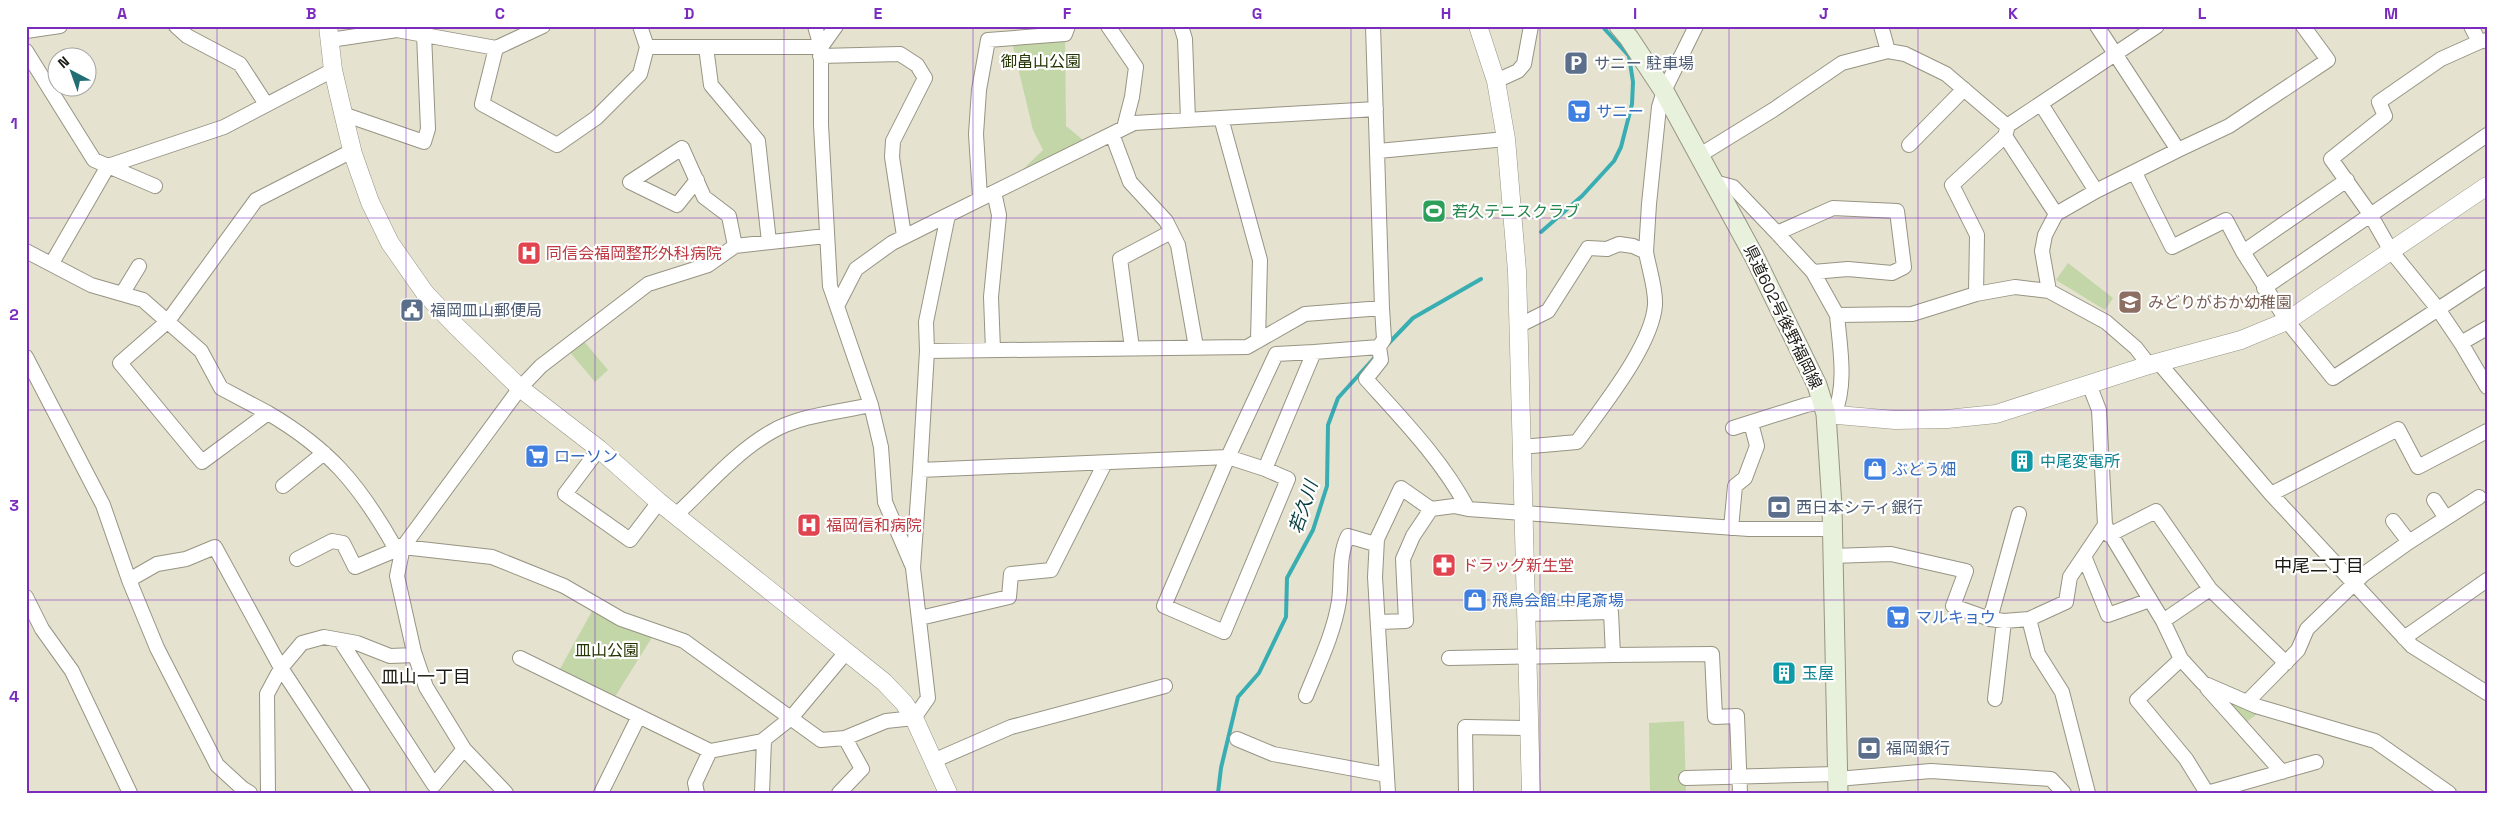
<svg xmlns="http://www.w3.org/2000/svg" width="2513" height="819" viewBox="0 0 2513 819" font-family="'Space Grotesk','Noto Sans JP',sans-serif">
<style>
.green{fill:#c2d6a8}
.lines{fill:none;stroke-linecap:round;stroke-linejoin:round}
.stream{stroke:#38aeb2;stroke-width:4}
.minor-casing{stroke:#979483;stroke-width:16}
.tertiary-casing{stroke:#979483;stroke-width:19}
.secondary-casing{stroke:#979483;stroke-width:21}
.minor{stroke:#fff;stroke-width:14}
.tertiary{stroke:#fff;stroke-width:18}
.secondary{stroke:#e8f1dc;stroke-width:19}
.grid{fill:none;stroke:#7b2cbf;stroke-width:1;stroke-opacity:0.55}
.labels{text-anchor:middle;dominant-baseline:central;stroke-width:4.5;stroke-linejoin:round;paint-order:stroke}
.park-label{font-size:16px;fill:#233400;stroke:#fff}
.service-label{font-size:16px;fill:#4e5e75;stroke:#fff;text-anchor:start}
.shop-label{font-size:16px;fill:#366cbe;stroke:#fff;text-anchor:start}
.leisure-label{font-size:16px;fill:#27864d;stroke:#fff;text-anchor:start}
.health-label{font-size:16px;fill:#be3a42;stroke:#fff;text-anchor:start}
.education-label{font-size:16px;fill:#785e54;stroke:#fff;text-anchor:start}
.street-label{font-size:16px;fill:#1b1a13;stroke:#fff}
.culture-label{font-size:16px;fill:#0d838f;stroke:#fff;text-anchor:start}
.water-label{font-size:18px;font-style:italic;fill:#053c3e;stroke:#fff}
.neighbourhood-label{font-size:18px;fill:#1b1a13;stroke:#fff}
.neatline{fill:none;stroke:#7b2cbf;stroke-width:2}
.grid-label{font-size:16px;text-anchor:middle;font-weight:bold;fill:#7b2cbf}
</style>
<rect width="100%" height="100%" fill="#e5e2d0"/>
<!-- green -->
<path class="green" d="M1065,34L1066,126L1089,145L1015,177L1043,150L1033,130L1011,38Z
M2068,263L2113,298L2105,310L2056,280Z
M582,339L608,370L595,382L568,350Z
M596,604L656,631L611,703L556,676Z
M2203,683L2264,709L2241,726Z
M1684,721L1686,793H1650L1649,723Z"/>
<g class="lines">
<!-- stream -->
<path class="stream" d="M1541,232L1582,196L1614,161L1621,147L1632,104L1633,82L1629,56L1602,26
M1388,344L1413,318L1481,279
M1218,793L1221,768L1238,697L1259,673L1286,617L1287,578L1313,530L1327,486L1328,425L1338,398L1376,356"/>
<!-- minor casing -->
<g class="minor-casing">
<path id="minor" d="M176,26L187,36L240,64L266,104
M815,26L821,47V125L830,286L871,405L881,447L885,502L912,565
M1108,26L1136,67L1132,97L1124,128
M1181,26L1185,39L1188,120
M1373,26L1382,308
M1881,26L1888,51
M2097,26L2178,150L2229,126L2328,60L2303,26
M2471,26L2479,42L2487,40
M26,31L60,26
M330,40L397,30L496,48L482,104L557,145L596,118L640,74L647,47L640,26
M2479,42L2441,59L2379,102L2385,116L2331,159L2370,214L2391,251L2438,309L2461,343L2487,387
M647,47H821L836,26
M706,47L711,85L758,141L769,242
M496,48L543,26
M26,51L94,160L155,186
M820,56L900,54L917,65L925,78L893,141L892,157L904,236
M1496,81L1518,71L1524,64L1531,26
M2041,104L2096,191L2178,150
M343,114L424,142L428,129L424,34
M1221,118L1260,260L1258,341
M2007,129L2005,136L2056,214L2096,191
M1112,134L1130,182L1166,221L1178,245L1196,347
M2005,136L1952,185L1977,235L1976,294L2015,287L2049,291L2106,322L2136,348L2149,365
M1909,145L1964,89
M352,151L256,200L168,321L120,363L202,462L268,413C329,449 358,483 393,544L403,547L492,557L564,586L621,619L684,641L821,740L845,738L886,721L914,718L928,698L913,568L920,470L1228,457L1265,469L1314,352L1379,347
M1378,151L1506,139
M1700,155L1773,110L1842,63L1888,51L1905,54L1946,74L2007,126L2157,26
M2135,173L2172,247L2226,220L2243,252
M697,180L677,205L630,182L682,148L704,197L729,216L735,246
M2347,180L2243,252L2287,321L2333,378L2487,277
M1714,182L1733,187L1777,233L1813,272L1837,315
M980,197L976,134L979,90L988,40L1065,34L1068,26
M1777,233L1833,208L1897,211L1904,267L1892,273L1848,269L1813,272
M26,251L91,285L143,300L201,351L221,388L268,413
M1646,252L1649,204L1659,107L1664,91L1696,26
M52,263L108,166L224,127L333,70
M2264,288L2487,135
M2049,291L2042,251L2045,235L2056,214
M122,294L139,266
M837,306L856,269L892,243L948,215
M1518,326L1548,311L1588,248L1607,249L1619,244L1633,246L1646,252C1649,269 1656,289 1655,305C1652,346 1601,408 1577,442L1521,447
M2461,343L2487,328
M1132,348L1120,259L1171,232
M993,350L991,297L999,215L994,192
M927,351L926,322L948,215L1134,123L1376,109
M26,357L103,505L129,580L157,564L186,559L215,547L281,668L363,793
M2159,363L2271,494L2412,646L2487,693
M2089,384L2099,410L2105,525L2163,621L2181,659L2137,700L2186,759L2207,793
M1834,415C1847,384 1840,348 1837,315L1912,314L1976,294
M1733,428L1806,405L1822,402
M599,449L565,494L630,540L659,502
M1265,469L1288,479L1224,632L1164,606L1228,457L1276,354L1314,352
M920,470L927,351L1247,347L1305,314L1382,308L1384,339L1379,347L1381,360L1366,379C1403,420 1442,460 1468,509L1749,529H1832
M283,486L324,453
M2271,494L2398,429L2418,467L2487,431
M2434,500L2446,518
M676,515C706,487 736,452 771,432C800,415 839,412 871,405
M2393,521L2409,542
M1731,528L1735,486L1745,478L1757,446L1751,423
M2109,535L2156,511L2210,589L2286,663
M1832,556L1891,554L1966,571L1953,606L1990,619L2004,621L2029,619L2066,602L2070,577L2105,525
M2084,556L2108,615L2150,600
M297,559L332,541L343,543L355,567L403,547
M129,580L157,648L217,765L242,788L250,793
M26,597L42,629L72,671L130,793
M1527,614L1611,612L1613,655L1712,654L1715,717L1737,716L1740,793
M920,618L1009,597L1011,574L1051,570L1105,463
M1990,619L2019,514
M2029,619L2038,654L2062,692L2088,793
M2163,621L2210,589
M1379,622L1406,621L1403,559L1413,536L1431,509L1454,506L1468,509
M2404,638L2487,580
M340,640L434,785L464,749
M520,658L710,751L762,741L791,718L847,651
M1449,658L1613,655
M2181,659L2203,683L2256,706L2375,741L2449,793
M2207,688L2282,772
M1306,696C1318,666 1334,633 1339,601C1342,579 1338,556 1348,536L1375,544
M1995,699L2004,621
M2247,702L2298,650L2307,629L2364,574L2409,542L2479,497
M1237,739L1273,754L1387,775
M933,761L1011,727L1165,686
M1686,778L1837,774
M1837,779L1931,771L2051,779L2064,793
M268,793L267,694L281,668L302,643L324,637L357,643L390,656L415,655
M506,793L464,749L426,687L414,652L397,576L403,547L520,388L541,366L648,284L708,265L735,246L826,236
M601,793L639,716
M697,793L695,783L710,751
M762,793L764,740
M839,793L862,769L845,738
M1388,793L1375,577L1377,539L1401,488L1431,509
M1466,793L1465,727L1529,728
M2207,793L2316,762"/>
</g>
<!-- tertiary casing -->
<g class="tertiary-casing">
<path id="tertiary" d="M328,26L333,70L344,117L353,154L370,202L390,243L425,293L456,326L520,388L599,449L659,502L884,682L904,703L914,718L948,793
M1478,26L1496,81L1506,139L1517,271L1531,793
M1826,414L1895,420L1947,419L1996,414L2149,365L2241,340L2287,321L2487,186"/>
</g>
<!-- secondary casing -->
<g class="secondary-casing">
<path id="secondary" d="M1619,26L1629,38L1664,91L1754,256L1817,385L1826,414L1832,506L1838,793"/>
</g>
<!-- minor -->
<use href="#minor" class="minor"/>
<!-- tertiary -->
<use href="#tertiary" class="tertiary"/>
<!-- secondary -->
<use href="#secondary" class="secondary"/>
</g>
<!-- grid -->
<path class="grid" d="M217,26V793M406,26V793M595,26V793M784,26V793M973,26V793M1162,26V793M1351,26V793M1540,26V793M1729,26V793M1918,26V793M2107,26V793M2296,26V793M26,218H2487M26,410H2487M26,600H2487"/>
<!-- icons -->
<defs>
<g id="parking-square" transform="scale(1.25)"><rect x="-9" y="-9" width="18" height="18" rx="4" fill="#5c6f8a" stroke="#fff"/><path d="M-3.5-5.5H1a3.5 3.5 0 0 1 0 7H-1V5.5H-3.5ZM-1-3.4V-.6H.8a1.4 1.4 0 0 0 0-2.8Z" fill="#fff"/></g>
<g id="supermarket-square" transform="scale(1.25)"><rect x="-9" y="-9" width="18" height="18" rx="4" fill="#3f7fe0" stroke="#fff"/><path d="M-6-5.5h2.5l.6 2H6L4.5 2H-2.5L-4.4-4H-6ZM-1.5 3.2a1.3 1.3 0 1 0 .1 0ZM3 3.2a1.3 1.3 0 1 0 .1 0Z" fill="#fff"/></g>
<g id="stadium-square" transform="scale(1.25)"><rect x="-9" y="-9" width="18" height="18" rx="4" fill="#2e9e5b" stroke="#fff"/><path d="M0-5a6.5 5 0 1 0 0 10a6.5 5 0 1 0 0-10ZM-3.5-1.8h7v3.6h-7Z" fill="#fff"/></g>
<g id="hospital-square" transform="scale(1.25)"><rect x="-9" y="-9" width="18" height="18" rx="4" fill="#e0444e" stroke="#fff"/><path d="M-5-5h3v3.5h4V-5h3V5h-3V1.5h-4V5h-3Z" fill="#fff"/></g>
<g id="school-square" transform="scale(1.25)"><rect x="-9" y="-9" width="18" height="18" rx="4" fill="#8d6e63" stroke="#fff"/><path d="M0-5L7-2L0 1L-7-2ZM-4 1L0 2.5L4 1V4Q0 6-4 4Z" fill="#fff"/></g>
<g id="civic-square" transform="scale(1.25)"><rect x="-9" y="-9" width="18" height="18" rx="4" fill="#5c6f8a" stroke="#fff"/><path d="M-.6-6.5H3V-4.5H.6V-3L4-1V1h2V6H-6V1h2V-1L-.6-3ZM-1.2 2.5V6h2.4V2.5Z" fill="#fff"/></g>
<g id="building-square" transform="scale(1.25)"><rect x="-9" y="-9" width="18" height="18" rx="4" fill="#0f9aa8" stroke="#fff"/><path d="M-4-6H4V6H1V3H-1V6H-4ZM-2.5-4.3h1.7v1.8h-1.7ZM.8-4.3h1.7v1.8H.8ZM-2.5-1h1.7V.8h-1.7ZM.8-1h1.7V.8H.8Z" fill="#fff"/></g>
<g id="shop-square" transform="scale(1.25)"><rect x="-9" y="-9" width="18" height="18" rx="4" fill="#3f7fe0" stroke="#fff"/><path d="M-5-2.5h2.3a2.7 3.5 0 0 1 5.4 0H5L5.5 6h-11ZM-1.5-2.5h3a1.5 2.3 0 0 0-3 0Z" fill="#fff"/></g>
<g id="bank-square" transform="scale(1.25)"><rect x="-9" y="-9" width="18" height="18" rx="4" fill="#5c6f8a" stroke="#fff"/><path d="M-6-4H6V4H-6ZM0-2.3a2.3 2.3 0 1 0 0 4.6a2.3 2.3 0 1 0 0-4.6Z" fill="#fff"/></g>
<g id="pharmacy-square" transform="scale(1.25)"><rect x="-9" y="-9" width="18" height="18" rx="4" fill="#e0444e" stroke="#fff"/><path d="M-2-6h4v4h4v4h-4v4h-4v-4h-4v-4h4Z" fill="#fff"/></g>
</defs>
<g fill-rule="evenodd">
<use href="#parking-square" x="1576" y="63"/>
<use href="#supermarket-square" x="1579" y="111"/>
<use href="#stadium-square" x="1434" y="211"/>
<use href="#hospital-square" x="529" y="253"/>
<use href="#school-square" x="2130" y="302"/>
<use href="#civic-square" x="412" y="310"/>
<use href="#supermarket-square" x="537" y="456"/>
<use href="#building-square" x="2022" y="461"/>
<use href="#shop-square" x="1875" y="469"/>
<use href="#bank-square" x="1779" y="507"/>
<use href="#hospital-square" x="809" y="525"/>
<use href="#pharmacy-square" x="1444" y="565"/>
<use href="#shop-square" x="1475" y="600"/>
<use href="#supermarket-square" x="1898" y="617"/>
<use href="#building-square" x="1784" y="673"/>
<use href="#bank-square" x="1869" y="748"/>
</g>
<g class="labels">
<!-- park labels -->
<g class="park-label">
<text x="1041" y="61">御畠山公園</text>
<text x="607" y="650">皿山公園</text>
</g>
<!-- service labels -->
<g class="service-label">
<text x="1594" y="63">サニー 駐車場</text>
<text x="430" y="310">福岡皿山郵便局</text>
<text x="1796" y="507">西日本シティ銀行</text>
<text x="1886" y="748">福岡銀行</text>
</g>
<!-- shop labels -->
<g class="shop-label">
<text x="1596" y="111">サニー</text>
<text x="554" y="456">ローソン</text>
<text x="1892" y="469">ぶどう畑</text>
<text x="1492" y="600">飛鳥会館 中尾斎場</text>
<text x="1916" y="617">マルキョウ</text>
</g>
<!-- leisure labels -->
<g class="leisure-label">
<text x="1452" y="211">若久テニスクラブ</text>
</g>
<!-- health labels -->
<g class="health-label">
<text x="546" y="253">同信会福岡整形外科病院</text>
<text x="826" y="525">福岡信和病院</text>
<text x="1462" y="565">ドラッグ新生堂</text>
</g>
<!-- education labels -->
<g class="education-label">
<text x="2148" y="302">みどりがおか幼稚園</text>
</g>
<!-- street labels -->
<g class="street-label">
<text transform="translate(1783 317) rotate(64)">県道602号後野福岡線</text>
</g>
<!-- culture labels -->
<g class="culture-label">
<text x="2040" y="461">中尾変電所</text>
<text x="1802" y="673">玉屋</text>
</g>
<!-- water labels -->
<g class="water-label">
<text transform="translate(1303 507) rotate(-72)">若久川</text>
</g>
<!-- neighbourhood labels -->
<g class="neighbourhood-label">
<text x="2319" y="565">中尾二丁目</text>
<text x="426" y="676">皿山一丁目</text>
</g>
</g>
<!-- border -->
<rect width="2513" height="819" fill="none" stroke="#ffffff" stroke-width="55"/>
<!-- north arrow -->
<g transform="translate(72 72) rotate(319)"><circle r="24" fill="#ffffff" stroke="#a4a3a1"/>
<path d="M0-4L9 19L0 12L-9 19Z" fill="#236e74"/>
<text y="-8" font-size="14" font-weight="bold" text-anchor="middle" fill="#1b1a13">N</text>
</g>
<rect x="28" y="28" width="2458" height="764" class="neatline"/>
<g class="grid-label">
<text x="122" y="19">A</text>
<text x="311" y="19">B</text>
<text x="500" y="19">C</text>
<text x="689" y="19">D</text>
<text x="878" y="19">E</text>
<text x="1067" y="19">F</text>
<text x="1257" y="19">G</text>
<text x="1446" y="19">H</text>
<text x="1635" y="19">I</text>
<text x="1824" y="19">J</text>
<text x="2013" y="19">K</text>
<text x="2202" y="19">L</text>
<text x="2391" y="19">M</text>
<text x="14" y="129">1</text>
<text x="14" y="320">2</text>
<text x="14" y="511">3</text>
<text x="14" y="702">4</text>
</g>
</svg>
